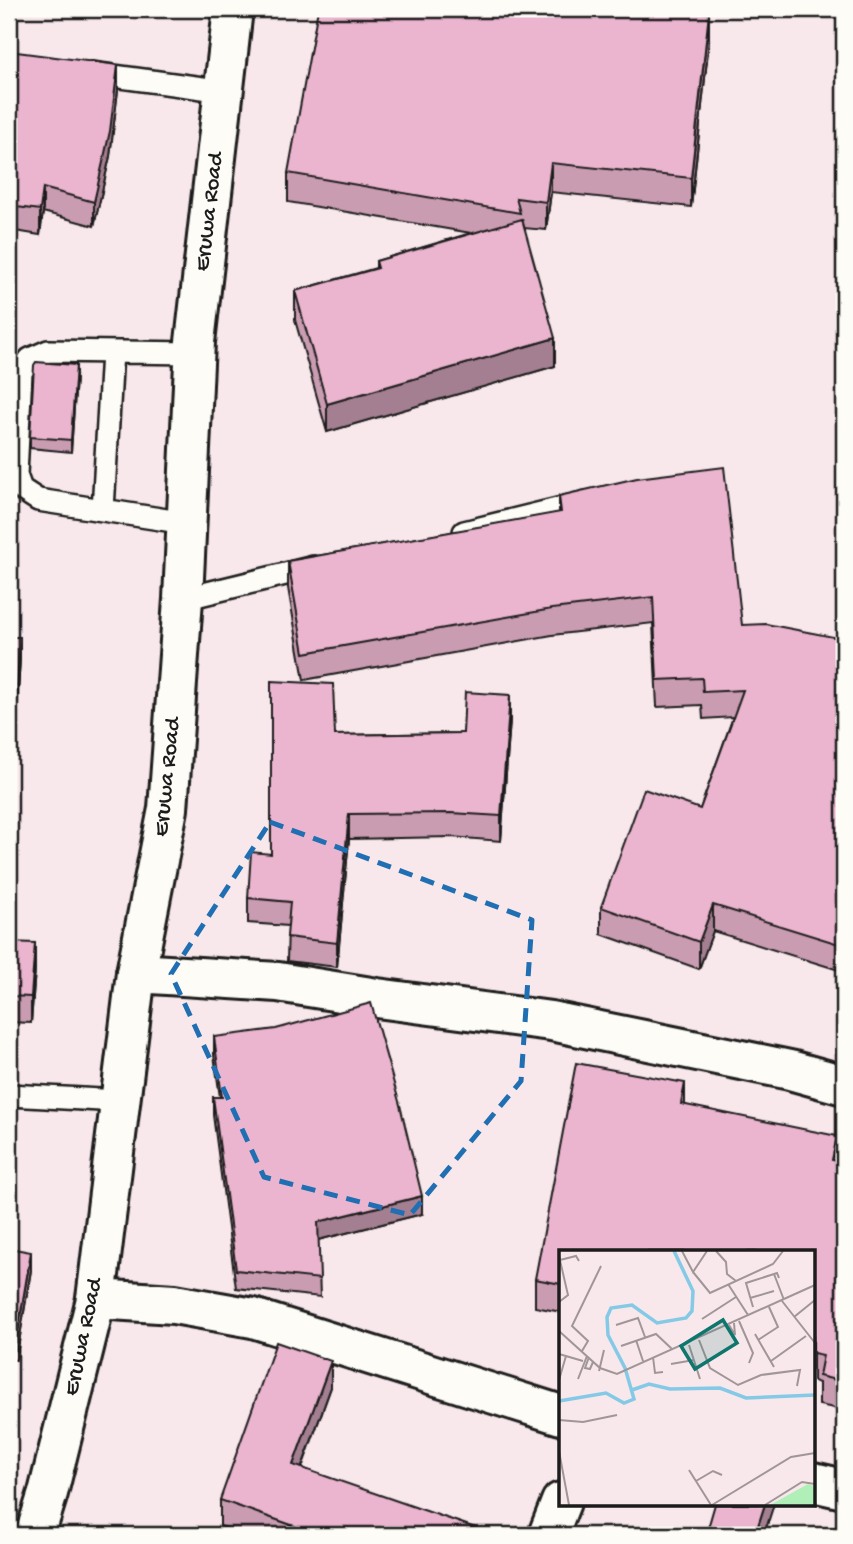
<svg xmlns="http://www.w3.org/2000/svg" width="853" height="1544" viewBox="0 0 853 1544" font-family="'Gochi Hand',sans-serif">
<style>
.lines{fill:none;stroke-linecap:round;stroke-linejoin:round}
.lane-casing{stroke:#1c1c1c;stroke-width:26}
.street-casing{stroke:#1c1c1c;stroke-width:44}
.secondary-casing{stroke:#1c1c1c;stroke-width:44}
.lane{stroke:#fdfcf7;stroke-width:21}
.street{stroke:#fdfcf7;stroke-width:38}
.secondary{stroke:#fdfcf7;stroke-width:38}
.wall{fill:#ca9cb2;stroke:#1c1c1c;stroke-width:2}
.shaded-wall{fill:#a47f91;stroke:#1c1c1c;stroke-width:2}
.building{fill:#ebb5cf;stroke:#1c1c1c;stroke-width:2}
.marked{fill:none;stroke:#1f6fb2;stroke-width:5;stroke-dasharray:14 9;stroke-linejoin:round}
.labels{text-anchor:middle;dominant-baseline:central;stroke-width:6;stroke-linejoin:round;paint-order:stroke}
.street-label{font-size:23px;fill:#1c1c1c;stroke:#fdfcf7}
.inset-river{fill:none;stroke:#84cae6;stroke-width:3.5}
.inset-road{fill:none;stroke:#a09698;stroke-width:2}
.view{fill:#0f766e;fill-opacity:0.15;stroke:#0f766e;stroke-width:3.5}
.inset-edge{fill:none;stroke:#1c1c1c;stroke-width:3.5}
</style>
<rect width="100%" height="100%" fill="#f8e7eb"/>
<filter id="ink" filterUnits="userSpaceOnUse"><feTurbulence type="fractalNoise" baseFrequency=".0143" numOctaves="2"/><feDisplacementMap in="SourceGraphic" scale="14" xChannelSelector="R" yChannelSelector="G"/><feConvolveMatrix kernelMatrix="1 2 1 2 8 2 1 2 1" color-interpolation-filters="sRGB"/></filter>
<g filter="url(#ink)">
<g class="lines">
<!-- lane casing -->
<g class="lane-casing">
<path id="lane" d="M91,73L225,91
M103,510L112,352
M186,523L38,500L21,489L16,475L21,372L30,359L48,351L194,353
M464,532L586,502
M183,599L314,567
M9,1095L119,1101"/>
</g>
<!-- street casing -->
<g class="street-casing">
<path id="street" d="M136,973L278,982L377,998L551,1021L790,1070L844,1085
M96,1299L174,1304L253,1318L561,1415
M813,1482L844,1489
M548,1535L561,1502"/>
</g>
<!-- secondary casing -->
<g class="secondary-casing">
<path id="secondary" d="M35,1535L48,1493L96,1299L136,973L168,809L183,599L195,342L233,9"/>
</g>
<!-- lane -->
<use href="#lane" class="lane"/>
<!-- street -->
<use href="#street" class="street"/>
<!-- secondary -->
<use href="#secondary" class="secondary"/>
</g>
<!-- wall -->
<path class="wall" d="M844,33V72L837,58V37Z
M709,41L691,207L551,192L546,230L524,228L555,366L327,432L295,320V291L376,268V261L471,233L288,202V173Z
M9,51L118,90L110,156L94,226L43,212L40,235L9,230Z
M76,377L71,452L30,448V437Z
M559,496L742,625L844,639V965L842,971L713,931L699,969L601,934V907L700,809L733,717L703,719L702,705L657,707L653,623L552,635L304,680L288,588V561L559,513Z
M9,637L20,659L17,706H9Z
M510,720L501,841L451,837L349,839L337,967L287,961L288,926L248,923V898L335,735L463,733Z
M9,942L35,969L31,1023L9,1022Z
M214,1037L422,1214L318,1240L320,1297L236,1288L213,1115V1097H220L214,1055Z
M685,1105L837,1161L844,1162V1410L819,1405V1383L813,1381V1252H561V1312L535,1307V1279Z
M9,1248L31,1270L16,1360L9,1359Z
M331,1387L302,1468L484,1535H247L220,1526V1500Z"/>
<!-- shaded-wall -->
<path class="shaded-wall" d="M709,13V41L691,207V178Z
M118,65V90L110,156L94,226V202Z
M551,163V192L546,230V202Z
M43,188V212L40,235V210Z
M555,338V366L327,432V404Z
M76,365V377L71,452V440Z
M20,637V659L17,706V685Z
M510,695V720L501,841V816Z
M349,814V839L337,967V943Z
M713,905V931L699,969V942Z
M844,938V965L842,971V945Z
M35,943V969L31,1023V997Z
M685,1083V1111L681,1104Z
M837,1136V1164L832,1160Z
M422,1196V1214L318,1240V1222Z
M31,1252V1270L16,1360V1342Z
M331,1361V1387L293,1491V1465Z
M765,1504H774L764,1535H755Z"/>
<!-- building -->
<path class="building" d="M318,9H552L602,16L603,9H664L709,13L691,178L551,163L546,202L516,198L520,213L288,173Z
M844,33V51L837,37Z
M9,51L118,65L110,131L94,202L43,188L40,210L9,206Z
M522,219L555,338L327,404L295,291L378,268L376,261Z
M36,362L76,365L71,440L30,437L34,365Z
M724,467L742,625L766,624L844,639V938L842,945L713,905L699,942L601,907L644,789L700,809L743,690L703,692L702,678L657,680L653,597L552,609L304,653L288,561L561,512L559,496L637,478Z
M9,637H20L17,685L9,684Z
M271,681L333,684L335,735L463,733L465,692L510,695L501,816L451,813L349,814L337,943L287,937L290,902L248,898L251,852L271,854Z
M9,942L35,943L31,997L9,996Z
M371,1003L400,1105L422,1196L318,1222L320,1279L236,1270L213,1097H222L214,1037L276,1029Z
M576,1063L685,1083L681,1104L837,1136L832,1160L844,1162V1382L819,1376L823,1355L813,1353V1252H561V1284L535,1279Z
M9,1248L31,1252L16,1342L9,1341Z
M276,1342L331,1361L293,1465L484,1531L483,1535H298L300,1528L220,1500Z
M715,1504H765L755,1535H706Z"/>
</g>
<!-- marked area -->
<path class="marked" d="M270,822L532,920L521,1081L410,1215L264,1177L171,974Z"/>
<g class="labels">
<!-- street labels -->
<g class="street-label">
<text transform="translate(210 212) rotate(-83)">Eruwa Road</text>
<text transform="translate(168 777) rotate(-84)">Eruwa Road</text>
<text transform="translate(84 1337) rotate(-78)">Eruwa Road</text>
</g>
</g>
<!-- overview -->
<g transform="translate(559 1250)">
<rect width="256" height="256" fill="#f8e7eb"/>
<path d="M249,234L255,236V255H211Z" fill="#b0f0b8"/>
<path class="inset-river" d="M73,140L90,134L111,139L161,138L187,148L256,145M0,151L47,143L65,153L75,149L66,118L49,85L48,67L52,58L73,55L98,73L127,68L133,61L134,41L115,1"/>
<path class="inset-road" d="M123,1L134,22L148,1M157,1L167,12L168,24L177,31M0,6L9,45L0,52M1,10L17,6L20,11M134,22L151,43L214,14L224,1M215,24L225,50M169,34L189,65M191,48L215,41M223,51L256,93M194,57L187,33L218,23L220,28M235,67L256,50M143,69L177,47M180,71L194,103L190,113M57,75L79,68L86,87M170,75L176,85L175,73M0,81L41,118L58,124L256,35M196,84L215,117M77,90L84,111M140,90L151,118L179,135L202,125L241,120L238,136M199,90L219,77L210,57M130,95L141,129M62,96L97,84L113,99M23,101L29,91L13,76L42,16M0,104L24,111M30,107L26,118L31,119L34,112M94,107L96,123L104,122M212,111L247,86M112,114L135,110M40,121L45,100M19,129L28,106M0,130L7,106M0,170L24,172L58,165M0,201L10,255M130,220L152,255M137,231L154,221L163,225M153,255L232,207L256,203M206,255L243,232L256,234"/>
<path class="view" d="M164,70L178,93L136,119L122,96Z"/>
<rect width="256" height="256" class="inset-edge"/>
</g>
<!-- margin -->
<rect width="853" height="1544" fill="none" stroke="#fdfcf7" stroke-width="35"/>
<rect x="18" y="18" width="818" height="1509" fill="none" stroke="#1c1c1c" stroke-width="2.5" filter="url(#ink)"/>
</svg>
